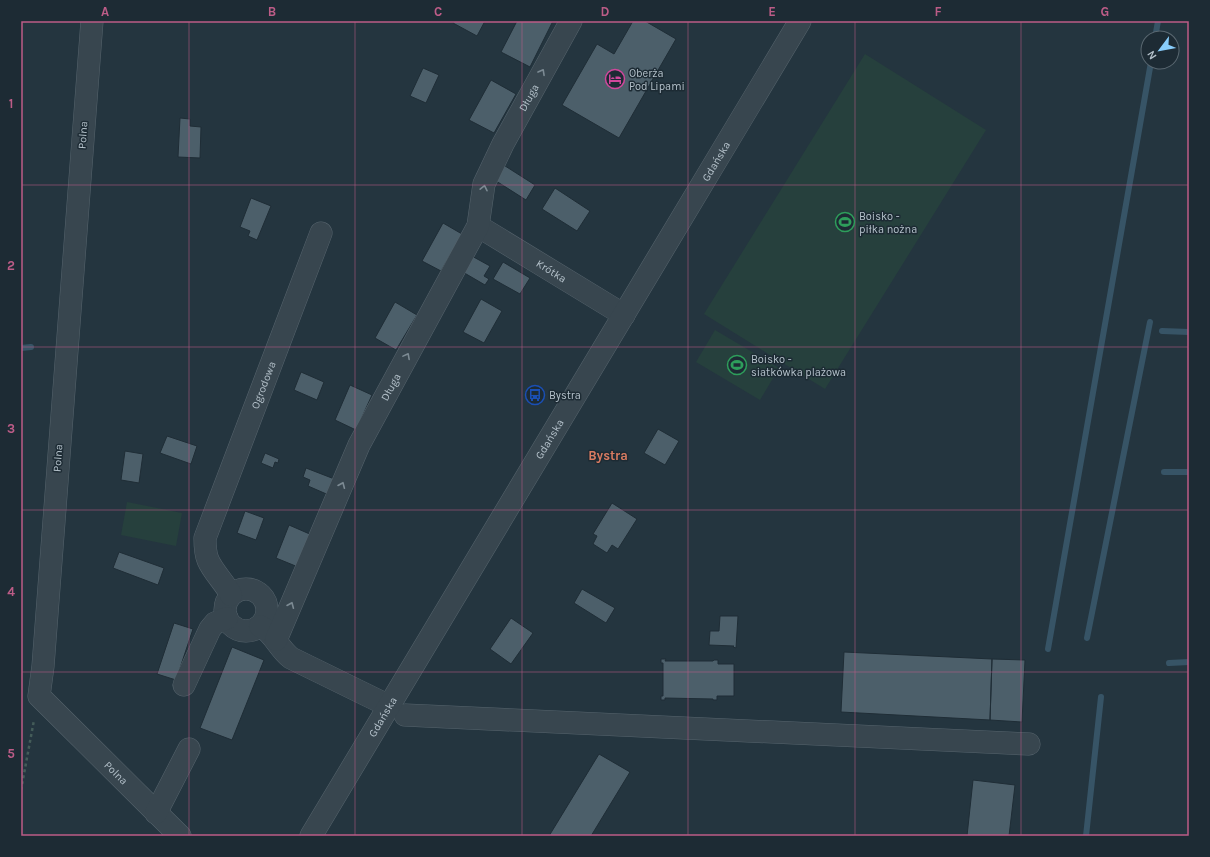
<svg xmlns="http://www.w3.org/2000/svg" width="1210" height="857" viewBox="0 0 1210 857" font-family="Karla,sans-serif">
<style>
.green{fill:#26403d}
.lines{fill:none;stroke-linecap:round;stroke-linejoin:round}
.stream{stroke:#375466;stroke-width:6}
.building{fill:#4c5f6a;stroke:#1f2d36}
.minor-casing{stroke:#56646d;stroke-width:23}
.path{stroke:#445c59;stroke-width:2.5;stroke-dasharray:3 3;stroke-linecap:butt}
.minor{stroke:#38464f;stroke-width:22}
.oneway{stroke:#7c8a93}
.grid{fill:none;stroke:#bc5c87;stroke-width:1;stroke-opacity:0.55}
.labels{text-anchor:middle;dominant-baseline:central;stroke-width:3;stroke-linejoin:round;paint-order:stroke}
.poi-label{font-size:11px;fill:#b4c1ca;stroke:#1d2b34;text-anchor:start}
.street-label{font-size:11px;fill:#b4c1ca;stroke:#1d2b34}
.quarter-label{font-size:13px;font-weight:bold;fill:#d87b61;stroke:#1d2b34}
.neatline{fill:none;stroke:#bc5c87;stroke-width:1.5}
.grid-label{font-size:13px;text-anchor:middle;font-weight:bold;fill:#bc5c87}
</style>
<rect width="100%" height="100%" fill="#24353f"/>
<!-- green -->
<path class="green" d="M865,54L986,130L825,389L704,314Z
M715,330L779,368L760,400L696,362Z
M127,502L182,513L176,546L121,535Z"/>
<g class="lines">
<!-- stream -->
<path class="stream" d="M1155,38L1158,21
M1162,331L1189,332
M21,348L31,347
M1164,472H1189
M1087,638L1150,322
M1048,649L1151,62
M1169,663L1189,662
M1086,836L1101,697"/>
</g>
<!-- building -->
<path class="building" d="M454,21H485L477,36L453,23Z
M517,21H553L530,67L501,52Z
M633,21H645L676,39L619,138L562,105L597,44L614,54Z
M423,68L439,75L426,103L410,96Z
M491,80L516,94L494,133L469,120Z
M180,118L190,119V126L201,127L200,158L178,157Z
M502,164L535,185L526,200L493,179Z
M555,188L590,211L577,231L542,209Z
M251,198L271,206L257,240L248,236L250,231L240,227Z
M443,223L462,234L441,271L422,261Z
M470,255L490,266L484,276L489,279L485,285L461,271Z
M503,262L530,278L520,294L493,279Z
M481,299L502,311L484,343L463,332Z
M395,302L417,315L396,350L375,338Z
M301,372L324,382L317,400L294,390Z
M350,385L372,395L356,430L335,420Z
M658,429L679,441L665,465L644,453Z
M167,436L197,446L191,464L160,453Z
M125,451L143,454L139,483L121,480Z
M265,453L279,459L278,463L275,462L273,468L261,463Z
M306,468L337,480L331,496L308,486L310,480L303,477Z
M612,503L637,519L618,549L612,545L607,553L593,544L597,536L593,534Z
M245,511L264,518L256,540L237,533Z
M289,525L312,535L298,567L276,558Z
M119,552L164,568L158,585L113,568Z
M582,589L615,608L606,623L574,603Z
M720,616H738L736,648L733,647L734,646L709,645L710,631H719Z
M511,618L533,633L511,664L490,649Z
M174,623L193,629L176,680L157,674Z
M232,647L264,660L232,740L200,728Z
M844,652L992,659L990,720L841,712Z
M661,659H666L665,661H713L714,660H718V664H734V696H717V700H713V699L665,698V700H661V696H663V663H661Z
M992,659L1025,660L1022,722L990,720Z
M599,754L630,772L591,836H549Z
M973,780L1015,785L1009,836H967Z"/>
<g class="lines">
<!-- minor casing -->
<g class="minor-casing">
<g id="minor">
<path id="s1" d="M92,21L43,666L39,696L180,836"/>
<path id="s2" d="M478,226L624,315"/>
<circle cx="246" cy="610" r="21"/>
<path id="s3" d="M231,595C225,583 213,572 208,560C205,553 205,545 205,538L321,233"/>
<path d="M260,626C274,633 278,648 291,658L389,706"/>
<path id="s4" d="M276,640L359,445L478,226L484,184L503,144L571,21"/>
<path d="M184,685L210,629L215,623L227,618"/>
<path d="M405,715L1029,744"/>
<path d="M156,813L189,749"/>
<path id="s5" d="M311,836L800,21"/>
</g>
</g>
<!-- path -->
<path class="path" d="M21,790L34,720"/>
<!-- minor -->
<use href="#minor" class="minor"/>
</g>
<!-- one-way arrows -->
<defs><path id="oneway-chevron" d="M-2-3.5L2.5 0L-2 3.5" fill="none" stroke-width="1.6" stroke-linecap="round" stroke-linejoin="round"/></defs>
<g class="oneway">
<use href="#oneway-chevron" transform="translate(542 72) rotate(-61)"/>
<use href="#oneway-chevron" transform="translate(484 188) rotate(-78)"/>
<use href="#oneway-chevron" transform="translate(407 356) rotate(-62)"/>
<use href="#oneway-chevron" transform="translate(342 485) rotate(-67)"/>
<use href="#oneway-chevron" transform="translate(291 605) rotate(-67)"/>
</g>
<!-- grid -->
<path class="grid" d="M189,21V836M355,21V836M522,21V836M688,21V836M855,21V836M1021,21V836M21,185H1189M21,347H1189M21,510H1189M21,672H1189"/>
<!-- icons -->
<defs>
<g id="hotel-ring" transform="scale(1)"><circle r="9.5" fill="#1d2b34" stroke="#d1479c" stroke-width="1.5"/><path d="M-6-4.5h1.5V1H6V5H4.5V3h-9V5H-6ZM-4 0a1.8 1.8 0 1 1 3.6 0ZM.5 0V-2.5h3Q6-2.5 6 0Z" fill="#d1479c"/></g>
<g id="stadium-ring" transform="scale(1)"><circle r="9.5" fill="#1d2b34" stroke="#2e9e5b" stroke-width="1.5"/><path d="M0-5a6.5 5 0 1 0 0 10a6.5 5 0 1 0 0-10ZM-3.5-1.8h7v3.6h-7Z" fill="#2e9e5b"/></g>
<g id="bus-ring" transform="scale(1)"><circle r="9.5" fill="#1d2b34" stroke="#1a4fb4" stroke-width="1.5"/><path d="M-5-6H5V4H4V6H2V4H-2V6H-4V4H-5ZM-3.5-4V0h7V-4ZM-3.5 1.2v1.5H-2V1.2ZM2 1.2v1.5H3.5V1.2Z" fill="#1a4fb4"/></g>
</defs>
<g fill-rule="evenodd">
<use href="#hotel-ring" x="615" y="79"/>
<use href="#stadium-ring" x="845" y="222"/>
<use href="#stadium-ring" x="737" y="365"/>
<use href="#bus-ring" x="535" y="395"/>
</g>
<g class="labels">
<!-- poi labels -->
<g class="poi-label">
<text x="629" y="73">Oberża<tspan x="629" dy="13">Pod Lipami</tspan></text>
<text x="859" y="216">Boisko -<tspan x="859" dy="13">piłka nożna</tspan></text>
<text x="751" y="359">Boisko -<tspan x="751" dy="13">siatkówka plażowa</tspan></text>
<text x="549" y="395">Bystra</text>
</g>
<!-- street labels -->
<g class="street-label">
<text stroke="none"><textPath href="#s4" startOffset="601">Długa</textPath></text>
<text transform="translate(83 135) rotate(-86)">Polna</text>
<text stroke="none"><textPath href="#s5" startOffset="787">Gdańska</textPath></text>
<text stroke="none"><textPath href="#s2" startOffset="86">Krótka</textPath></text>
<text stroke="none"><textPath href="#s3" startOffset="228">Ogrodowa</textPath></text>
<text stroke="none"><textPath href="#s4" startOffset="278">Długa</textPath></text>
<text stroke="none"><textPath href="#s5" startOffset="463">Gdańska</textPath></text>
<text transform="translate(58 458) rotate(-86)">Polna</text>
<text stroke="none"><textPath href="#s5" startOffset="139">Gdańska</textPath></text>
<text stroke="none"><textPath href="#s1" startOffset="786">Polna</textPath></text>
</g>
<!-- quarter labels -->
<g class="quarter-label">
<text x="608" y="455">Bystra</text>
</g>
</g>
<!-- border -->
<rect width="1210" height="857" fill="none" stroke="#1d2b34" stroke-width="44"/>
<!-- north arrow -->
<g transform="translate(1160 50) rotate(238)"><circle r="19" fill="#1d2b34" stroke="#596770"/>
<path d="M0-3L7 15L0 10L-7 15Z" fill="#88cdfb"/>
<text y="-6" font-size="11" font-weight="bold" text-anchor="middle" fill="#b4c1ca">N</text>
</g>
<rect x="22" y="22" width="1166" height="813" class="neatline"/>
<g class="grid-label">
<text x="105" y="16">A</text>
<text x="272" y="16">B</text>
<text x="438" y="16">C</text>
<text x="605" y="16">D</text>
<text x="772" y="16">E</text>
<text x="938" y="16">F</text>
<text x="1105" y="16">G</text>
<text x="11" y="108">1</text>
<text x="11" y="270">2</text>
<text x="11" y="433">3</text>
<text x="11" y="596">4</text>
<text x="11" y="758">5</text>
</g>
</svg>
